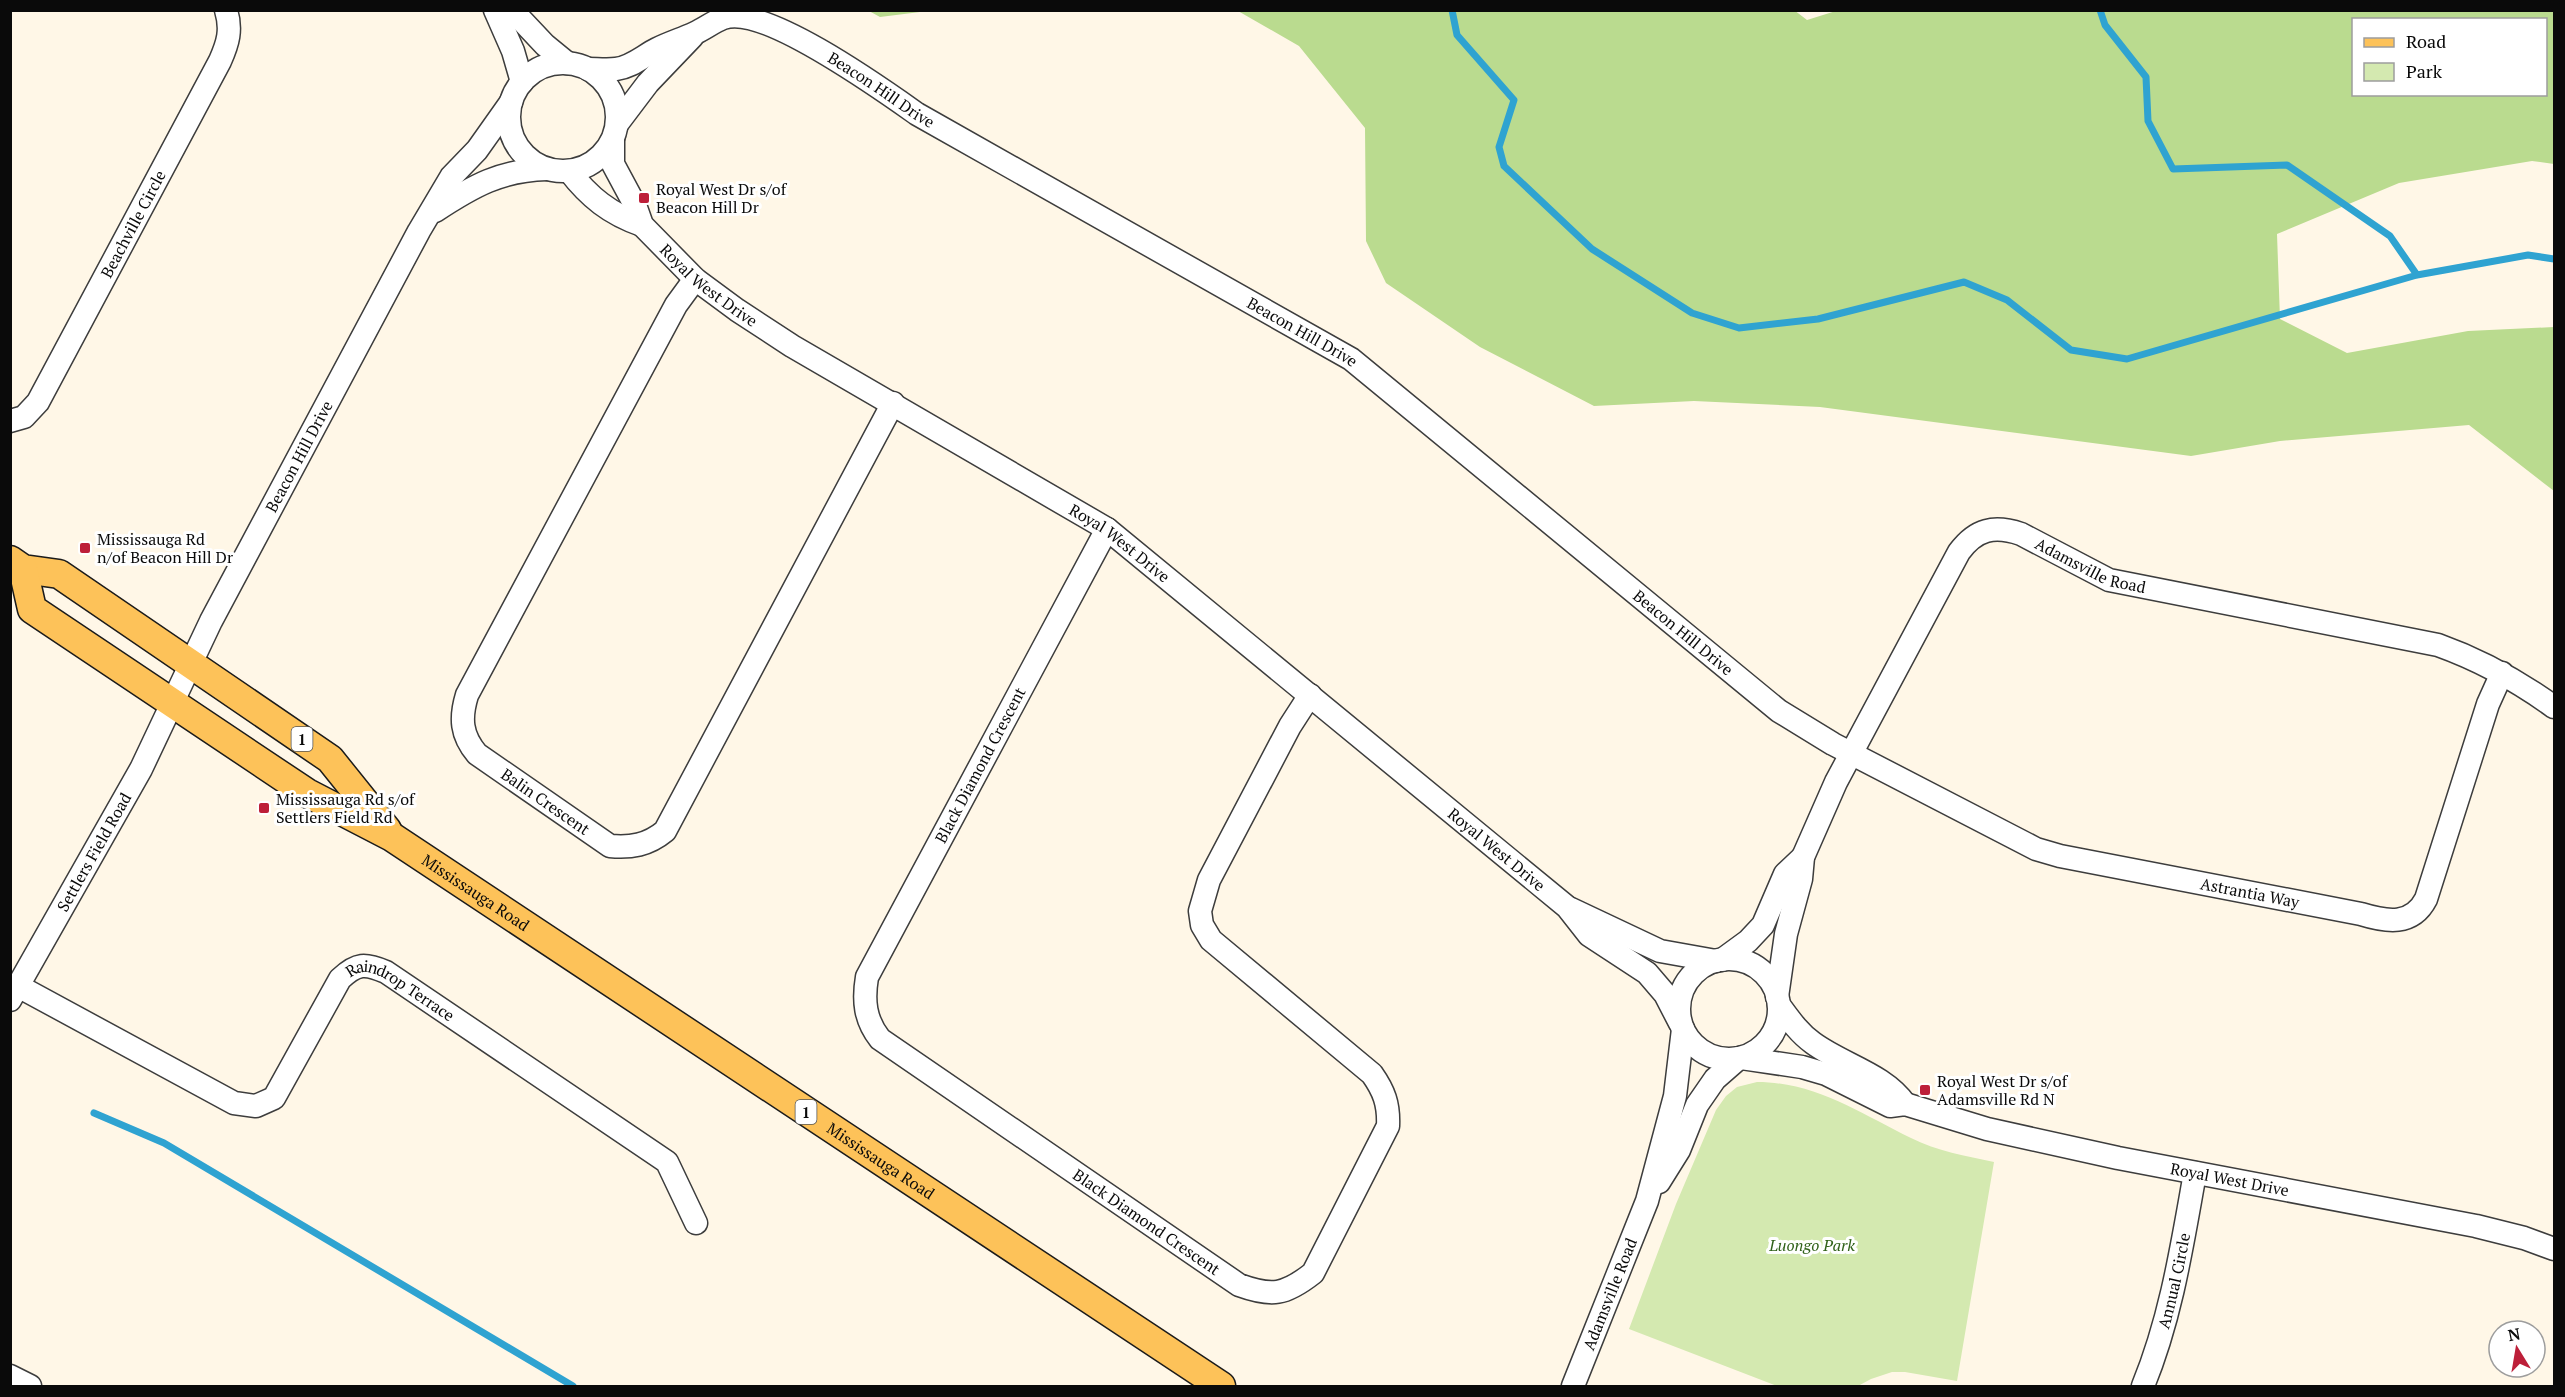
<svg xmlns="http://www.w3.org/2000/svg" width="2565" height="1397" viewBox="0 0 2565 1397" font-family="'PT Serif',serif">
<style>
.green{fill:#d4e9b0}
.forest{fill:#badb8f;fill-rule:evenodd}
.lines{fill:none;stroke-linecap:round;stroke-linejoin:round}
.stream{stroke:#2fa3d1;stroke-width:7}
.minor-casing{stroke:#3d3d3d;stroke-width:25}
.major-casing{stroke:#1b1b1b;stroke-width:31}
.minor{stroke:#fff;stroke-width:22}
.major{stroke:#fdc259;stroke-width:28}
.poi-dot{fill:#bd1f39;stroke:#fff;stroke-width:2}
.labels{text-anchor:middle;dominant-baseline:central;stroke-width:6;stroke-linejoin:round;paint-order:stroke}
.shield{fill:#fff;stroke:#545454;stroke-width:1.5}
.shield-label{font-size:15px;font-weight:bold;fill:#0a0a0a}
.street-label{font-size:16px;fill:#0a0a0a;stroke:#fff}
.poi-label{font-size:16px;fill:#0a0a0a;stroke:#fff;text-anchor:start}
.park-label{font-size:16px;font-style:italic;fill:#31621a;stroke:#fff}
</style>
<rect width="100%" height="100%" fill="#fff7e7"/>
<!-- green -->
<path class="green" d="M1757,1082C1816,1082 1861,1114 1911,1138C1937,1151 1966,1156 1994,1162L1957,1381L1905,1372H1892L1871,1379L1858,1386H1777L1629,1329L1676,1204L1716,1110L1726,1096L1737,1087Z"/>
<!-- forest -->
<path class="forest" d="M1794,10L1807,20L1839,10L2554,11V164L2532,161L2399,183L2277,234L2280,319L2347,353L2468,331L2554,327V491L2469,425L2280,441L2191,456L1820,407L1694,401L1594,406L1480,347L1386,283L1366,241L1365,128L1299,46L1238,11ZM2354,20H2546V94H2354Z
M869,11H928L880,17Z"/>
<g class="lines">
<!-- stream -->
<path class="stream" d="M1452,10L1457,35L1514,100L1499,147L1504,166L1592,249L1692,313L1739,328L1818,319L1964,282L2007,300L2071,350L2127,359L2417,275L2528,255L2554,259
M2100,10L2105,25L2146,77L2148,121L2173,169L2287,165L2390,236L2417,275
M94,1113L164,1143L573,1386"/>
<!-- minor casing -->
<g class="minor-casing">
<g id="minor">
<path d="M495,10L513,51L522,82"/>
<path d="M512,10L545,45L567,63"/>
<circle cx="563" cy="117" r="54"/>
<path id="s1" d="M588,69C597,69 607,70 616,69C632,67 643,56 657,49C669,43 682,39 695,33C704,29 713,22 723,18C763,4 883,90 917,114L1351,359L1779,711L1833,744L2036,849L2060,856L2361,914C2387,922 2412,926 2426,899L2488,704L2502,673"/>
<path d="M617,124L648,83L692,37"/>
<path id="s2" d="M613,139V164L635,205L642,225L695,279L737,310L792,346L1107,529L1567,907L1589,935L1647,973L1665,994L1680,1023"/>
<path d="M569,171C589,197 610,214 642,225"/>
<path d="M435,211C473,186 501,170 547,169"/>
<path id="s3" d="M695,279L676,305L467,695C460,718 461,735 477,754L610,846C631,848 648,845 665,831L893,403"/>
<path id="s4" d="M10,421L24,417L38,402L220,61C228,43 232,30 226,10"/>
<path id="s5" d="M1107,529L867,977C863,1001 865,1020 880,1039L1239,1285C1272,1297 1285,1295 1313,1273L1388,1126C1389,1104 1384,1091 1372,1074L1211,940L1202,925L1200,911L1209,880L1290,726L1310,695"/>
<path d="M1571,909L1660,951L1716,961"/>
<circle cx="1729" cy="1009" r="50"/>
<path d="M1722,960L1748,941L1763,925L1785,874L1803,857"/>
<path id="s6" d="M18,986L234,1103L256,1106L274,1098L340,979C357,963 365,963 386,972L667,1162L696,1223"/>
<path id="s7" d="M1777,997L1786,934L1801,879L1803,857L1836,782L1959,552C1976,529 1994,525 2021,534L2109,580L2438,645C2480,660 2518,681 2554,707"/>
<path id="s8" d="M10,1000L141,769L211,621L419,231L451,177L477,150L511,102"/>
<path d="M1779,1005C1790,1020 1799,1033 1813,1043C1843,1065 1884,1074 1905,1104"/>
<path id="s9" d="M1741,1058L1802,1067L1826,1074L1890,1106L1905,1104L1987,1129L2118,1158L2476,1226L2524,1238L2554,1249"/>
<path d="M1659,1182L1679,1150L1697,1105L1715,1079L1739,1058"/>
<path d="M10,1376L30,1386"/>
<path id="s10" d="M1573,1386L1647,1201L1675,1096L1683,1029"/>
<path id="s11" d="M2143,1386C2171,1318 2182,1246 2195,1173"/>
</g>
</g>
<!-- major casing -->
<g class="major-casing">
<g id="major">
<path d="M10,560L23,569L59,574L330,759L387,830"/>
<path id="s12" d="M23,569L32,609L307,793L392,837L1221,1386"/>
</g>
</g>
<!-- minor -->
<use href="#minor" class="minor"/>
<!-- major -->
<use href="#major" class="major"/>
</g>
<!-- markers -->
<g class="poi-dot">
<rect x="638" y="192" width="12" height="12" rx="3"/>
<rect x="79" y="542" width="12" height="12" rx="3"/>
<rect x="258" y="802" width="12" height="12" rx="3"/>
<rect x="1919" y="1084" width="12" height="12" rx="3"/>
</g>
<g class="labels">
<!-- shield labels -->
<g class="shield">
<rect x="291.5" y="727" width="21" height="24" rx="4.5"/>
<rect x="795.5" y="1100" width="21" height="24" rx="4.5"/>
</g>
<g class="shield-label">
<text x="302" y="739">1</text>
<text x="806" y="1112">1</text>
</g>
<!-- street labels -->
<g class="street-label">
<text stroke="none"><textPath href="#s1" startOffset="324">Beacon Hill Drive</textPath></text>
<text stroke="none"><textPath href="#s4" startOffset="237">Beachville Circle</textPath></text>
<text stroke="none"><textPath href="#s2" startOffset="183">Royal West Drive</textPath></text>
<text stroke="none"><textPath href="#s1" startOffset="810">Beacon Hill Drive</textPath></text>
<text stroke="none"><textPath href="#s8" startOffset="616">Beacon Hill Drive</textPath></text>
<text stroke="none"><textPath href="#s2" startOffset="669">Royal West Drive</textPath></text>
<text stroke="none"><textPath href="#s7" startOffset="633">Adamsville Road</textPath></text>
<text stroke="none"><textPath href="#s1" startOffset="1296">Beacon Hill Drive</textPath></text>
<text transform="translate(980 765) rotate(-62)">Black Diamond Crescent</text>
<text stroke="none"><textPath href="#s3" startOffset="621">Balin Crescent</textPath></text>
<text stroke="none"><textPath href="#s2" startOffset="1155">Royal West Drive</textPath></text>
<text stroke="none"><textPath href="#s8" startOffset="170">Settlers Field Road</textPath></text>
<text stroke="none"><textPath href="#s1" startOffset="1930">Astrantia Way</textPath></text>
<text stroke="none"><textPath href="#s12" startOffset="568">Mississauga Road</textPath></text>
<text stroke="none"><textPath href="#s6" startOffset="494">Raindrop Terrace</textPath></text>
<text stroke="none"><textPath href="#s12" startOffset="1054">Mississauga Road</textPath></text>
<text stroke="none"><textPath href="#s9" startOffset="507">Royal West Drive</textPath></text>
<text stroke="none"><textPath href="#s5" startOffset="897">Black Diamond Crescent</textPath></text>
<text stroke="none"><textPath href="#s11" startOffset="110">Annual Circle</textPath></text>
<text stroke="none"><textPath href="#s10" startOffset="99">Adamsville Road</textPath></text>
</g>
<!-- poi labels -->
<g class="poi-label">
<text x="656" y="189">Royal West Dr s/of<tspan x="656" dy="18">Beacon Hill Dr</tspan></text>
<text x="97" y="539">Mississauga Rd<tspan x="97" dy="18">n/of Beacon Hill Dr</tspan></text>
<text x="276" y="799">Mississauga Rd s/of<tspan x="276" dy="18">Settlers Field Rd</tspan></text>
<text x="1937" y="1081">Royal West Dr s/of<tspan x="1937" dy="18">Adamsville Rd N</tspan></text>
</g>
<!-- park labels -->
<g class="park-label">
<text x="1812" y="1245">Luongo Park</text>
</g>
</g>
<!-- border -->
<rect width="2565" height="1397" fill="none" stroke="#0a0a0a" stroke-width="24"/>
<!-- legend -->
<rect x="2352" y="18" width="195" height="78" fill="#ffffff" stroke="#9d9d9d" stroke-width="1.5"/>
<rect x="2364" y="38" width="30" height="9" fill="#fdc259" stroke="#9d9d9d" stroke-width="1.5"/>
<text x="2406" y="48" font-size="18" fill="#0a0a0a">Road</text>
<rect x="2364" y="63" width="30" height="18" fill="#d4e9b0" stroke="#9d9d9d" stroke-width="1.5"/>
<text x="2406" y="78" font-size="18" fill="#0a0a0a">Park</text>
<!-- north arrow -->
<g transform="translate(2517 1349) rotate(349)"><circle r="28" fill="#ffffff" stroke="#9d9d9d" stroke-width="1.5"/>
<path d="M0-4.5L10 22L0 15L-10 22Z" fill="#bd1f39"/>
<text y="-9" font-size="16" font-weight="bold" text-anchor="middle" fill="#0a0a0a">N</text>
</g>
</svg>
